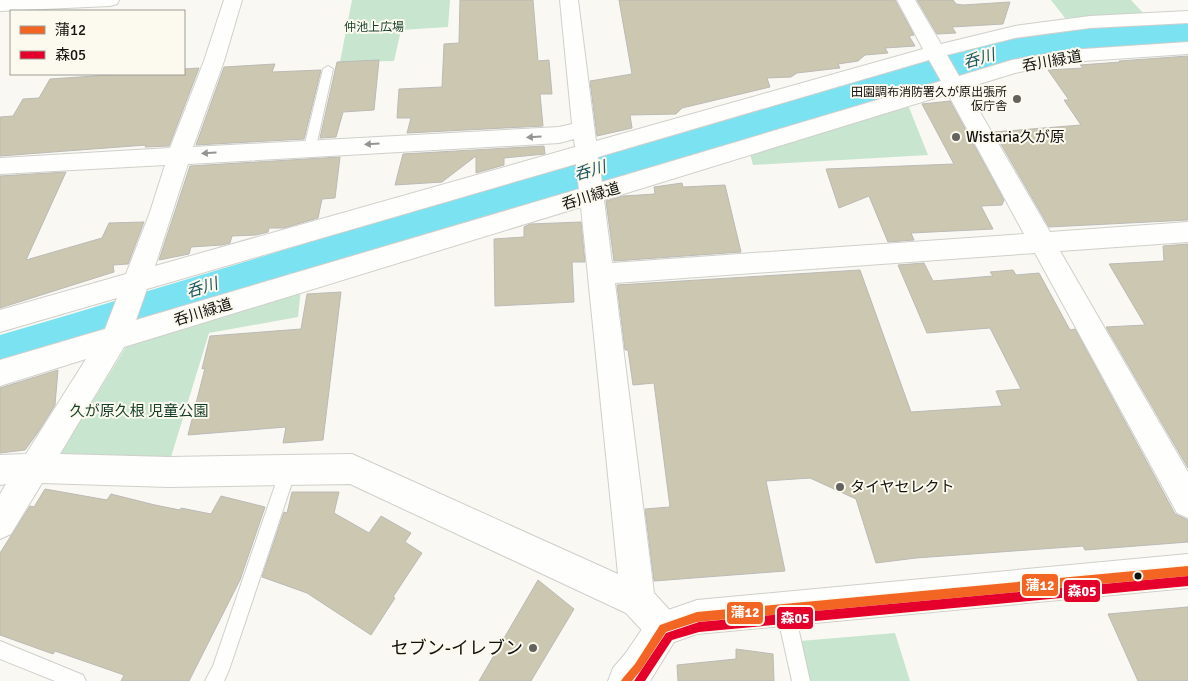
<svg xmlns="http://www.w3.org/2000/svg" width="1188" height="681" viewBox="0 0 1188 681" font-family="Signika,'Noto Sans JP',sans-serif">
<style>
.green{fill:#c7e5cf}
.water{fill:#7be2f1}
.building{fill:#cbc7b1;stroke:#bbbab6}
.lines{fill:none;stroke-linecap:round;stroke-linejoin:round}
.lane-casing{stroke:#d0cfca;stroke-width:2}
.street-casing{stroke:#d0cfca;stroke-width:2}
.secondary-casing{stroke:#d0cfca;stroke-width:2}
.lane{fill:#fefefd;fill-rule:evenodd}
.street{fill:#fefefd;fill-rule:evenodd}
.secondary{fill:#fefefd;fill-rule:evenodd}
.bus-1-casing{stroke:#fcfaef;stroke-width:3}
.bus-2-casing{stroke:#fcfaef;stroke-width:3}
.bus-1{fill:#f26522;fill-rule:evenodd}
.bus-2{fill:#e4002b;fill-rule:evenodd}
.oneway{fill:#949491}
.poi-dot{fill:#63625e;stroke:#fcfaef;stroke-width:2}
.bus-dot{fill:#12120e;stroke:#fcfaef;stroke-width:2}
.labels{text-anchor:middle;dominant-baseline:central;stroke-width:4;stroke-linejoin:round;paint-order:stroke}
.far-park-label{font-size:12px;fill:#133d26;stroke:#fcfaef}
.far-poi-label{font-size:12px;fill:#12120e;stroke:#fcfaef;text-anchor:end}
.street-label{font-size:15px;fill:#12120e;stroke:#fcfaef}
.poi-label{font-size:15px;fill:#12120e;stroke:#fcfaef;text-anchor:start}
.park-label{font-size:15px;fill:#133d26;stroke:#fcfaef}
.water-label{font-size:16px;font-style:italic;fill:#1c5762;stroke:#fcfaef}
.near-poi-label{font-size:18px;fill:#12120e;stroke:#fcfaef;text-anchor:end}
.line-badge{stroke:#fcfaef;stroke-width:2}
.badge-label{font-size:14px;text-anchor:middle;font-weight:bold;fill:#fff}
</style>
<rect width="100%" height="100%" fill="#f9f8f2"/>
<!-- green -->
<path class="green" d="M352,0H450L448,27L401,30L394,61L340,62Z
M1051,0H1131L1144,14L1065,18Z
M908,105L928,155L753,165L750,154Z
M301,288L298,317L209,333L171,457L59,456L132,337Z
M895,633L910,681H809L800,641Z"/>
<!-- water -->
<path class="water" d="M1188,23V44L1070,51L0,371V335C341,235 679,125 1023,35L1088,28Z"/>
<!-- building -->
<path class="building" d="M460,0H533L538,61L549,60L552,94H540L543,126L407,133L411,118H397L399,89L442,87L444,44L459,43Z
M619,0H895L914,35L909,36L915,46L885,48L888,53L865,55L858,61L838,64L840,68L797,73L791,77L767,78L770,87L682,108L676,114L630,115L632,128L597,136L590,81L632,74Z
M917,0H953L956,4L963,5L1010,2L1003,24L952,27L956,33L937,34Z
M1188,56V220L1049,227L994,132L1081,125L1064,100H1069L1048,70L1083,68L1080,65L1120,62L1119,61Z
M379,60L374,110L343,112L336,137L320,138L337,62Z
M275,64L272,72L321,70L304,139L196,145L224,67Z
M199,68L169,146L145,147L146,145L0,156V117L13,116L23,99L39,98L50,79L124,74H184V69Z
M950,101L1004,200L1002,205L981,206L993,229L911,233L914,240L888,242L869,196L839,208L826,169L954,164L922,104Z
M544,146L545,154L504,158V165L476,173V156L442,182L395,185L403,154Z
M340,157L335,198L322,199L318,218L284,228H269L268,232L256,235L232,236L230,243L222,245L191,247L189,254L159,260L190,166Z
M66,172L26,260L102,238L109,223L144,222L128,264L113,265L114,272L0,308V176Z
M682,183L683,187L725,185L741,252L614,261L606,201L623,196L655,194L654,187Z
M581,222L585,262H572L574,302L495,306L494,239L524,237V227L530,224Z
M1188,244V468L1106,327L1145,325L1109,264L1164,261L1163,246Z
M924,263L933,281L993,276L990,272L1013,270L1016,275L1039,273L1070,330L1075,329L1175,514L1188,520V542L1085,550L1083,546L916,558L876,563L856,499L810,478L766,481L785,571L654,581L645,509L670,507L654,383L633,385L628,350H625L617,285L860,270L911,412L1002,406L996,391L1021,389L990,328L927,333L898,265Z
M341,292L323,440L283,443L286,427L188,435L205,368L202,369L210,336L301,329L307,294Z
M58,370L55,405L38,432L25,450L0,453V388Z
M45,489L107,500L111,494L155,505L180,510L181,508L211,514L221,496L265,507L240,580L189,681H121L124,675L55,651L53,654L0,635V553L30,506L34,507Z
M292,492H339L334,513L369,533L381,516L411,533L405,542L422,553L393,597L395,598L371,635L307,593L262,577L284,512L287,513Z
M538,580L574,609L531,681H479Z
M1188,607V681H1138L1108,614Z
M736,649L773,654L774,681H678L677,665L736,659Z"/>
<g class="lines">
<!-- lane casing -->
<g class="lane-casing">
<path id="lane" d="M328,66L333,69L316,147L310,151L304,147L323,69Z
M288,464L293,466L296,471L229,670L224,681H205L213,666L280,471L283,466Z
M785,600L791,603L794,609L810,681H792L776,609L779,603Z
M0,641L83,675L86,681H55L0,659Z"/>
</g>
<!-- street casing -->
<g class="street-casing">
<path id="street" d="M0,0H119L117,4L110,6L0,11Z
M224,0H242L224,61L193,147L559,127L572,124L560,0H578L596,141L923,49L897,0H915L941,44L1015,26L1090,16L1188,11V23L1090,28L1015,38L947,55L959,76L1012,60L1069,50L1188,42V54L1069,62L1015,73L966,88L1050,232L1188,222V242L1060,251L1188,472V518L1177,513L1035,253L615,283L654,593L675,616L680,628L675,640L663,645L651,640L626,613L350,484L169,487L42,483L11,534L0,539V494L6,484L0,485V455L26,454L86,359L0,386V360L105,329L117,298L0,332V310L126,274L150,212L165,165L0,174V158L170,148L204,61ZM929,60L941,81L602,182L598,157ZM948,94L1024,234L612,263L604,200ZM574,139L575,147L155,266L188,164L559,143ZM576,164L579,189L136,320L147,289ZM581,207L618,574L352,454L169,457L60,454L124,347Z"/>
</g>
<!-- secondary casing -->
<g class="secondary-casing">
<path id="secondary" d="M1188,554V588L697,634L674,642L650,681H608L613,668L625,654L651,616L697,600Z"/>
</g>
<!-- lane -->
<use href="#lane" class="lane"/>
<!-- street -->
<use href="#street" class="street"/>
<!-- secondary -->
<use href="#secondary" class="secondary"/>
<!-- bus-1 casing -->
<g class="bus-1-casing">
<path id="bus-1" d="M1188,566V576L697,622L666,632L641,670L632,681H621L623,678L635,664L660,625L697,612Z"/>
</g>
<!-- bus-2 casing -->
<g class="bus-2-casing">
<path id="bus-2" d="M1188,576V586L699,632L672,640L645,681H634L666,633L699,622Z"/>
</g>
<!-- bus-1 -->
<use href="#bus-1" class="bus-1"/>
<!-- bus-2 -->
<use href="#bus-2" class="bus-2"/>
</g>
<!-- one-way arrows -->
<defs><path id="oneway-solid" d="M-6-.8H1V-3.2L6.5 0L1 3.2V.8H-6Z" transform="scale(1.25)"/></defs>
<g class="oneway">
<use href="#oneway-solid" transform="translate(534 137) rotate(177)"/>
<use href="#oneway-solid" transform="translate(372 144) rotate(177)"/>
<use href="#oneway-solid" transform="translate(209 153) rotate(177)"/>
</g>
<!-- markers -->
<g class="poi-dot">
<circle cx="1017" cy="99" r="5"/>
<circle cx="956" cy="137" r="5"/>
<circle cx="840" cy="487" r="5"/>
<circle cx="533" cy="648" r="5"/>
</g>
<circle class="bus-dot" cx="1138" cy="576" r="4.5"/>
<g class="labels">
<!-- far-park labels -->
<g class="far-park-label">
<text x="374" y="27">仲池上広場</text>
</g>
<!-- far-poi labels -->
<g class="far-poi-label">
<text x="1007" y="92">田園調布消防署久が原出張所<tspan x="1007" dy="14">仮庁舎</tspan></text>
</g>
<!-- street labels -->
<g class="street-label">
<text transform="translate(1052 61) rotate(-10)">呑川緑道</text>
<text transform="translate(591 196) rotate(-17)">呑川緑道</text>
<text transform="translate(203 312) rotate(-17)">呑川緑道</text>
</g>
<!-- poi labels -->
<g class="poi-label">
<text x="966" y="137">Wistaria久が原</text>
<text x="850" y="487">タイヤセレクト</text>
</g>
<!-- park labels -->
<g class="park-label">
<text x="139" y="411">久が原久根 児童公園</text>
</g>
<!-- water labels -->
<g class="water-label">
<text transform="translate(979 59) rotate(-16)">呑川</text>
<text transform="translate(590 171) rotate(-16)">呑川</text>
<text transform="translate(202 288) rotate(-17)">呑川</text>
</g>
<!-- near-poi labels -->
<g class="near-poi-label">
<text x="523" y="648">セブン-イレブン</text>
</g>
</g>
<g class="line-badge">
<rect x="1021" y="573" width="38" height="24" rx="5" fill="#f26522"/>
<rect x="1063" y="579" width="38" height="24" rx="5" fill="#e4002b"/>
<rect x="726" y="601" width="38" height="24" rx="5" fill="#f26522"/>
<rect x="776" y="606" width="38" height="24" rx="5" fill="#e4002b"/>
</g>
<g class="badge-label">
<text x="1040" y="590">蒲12</text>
<text x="1082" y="596">森05</text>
<text x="745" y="617">蒲12</text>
<text x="795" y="623">森05</text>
</g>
<!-- legend -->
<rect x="10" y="10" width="175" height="65" fill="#fcfaef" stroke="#9e9d95"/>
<rect x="20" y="26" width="25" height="8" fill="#f26522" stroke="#9e9d95"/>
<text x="55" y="35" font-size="15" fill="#12120e">蒲12</text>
<rect x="20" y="51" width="25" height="8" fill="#e4002b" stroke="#9e9d95"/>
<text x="55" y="60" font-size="15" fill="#12120e">森05</text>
</svg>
